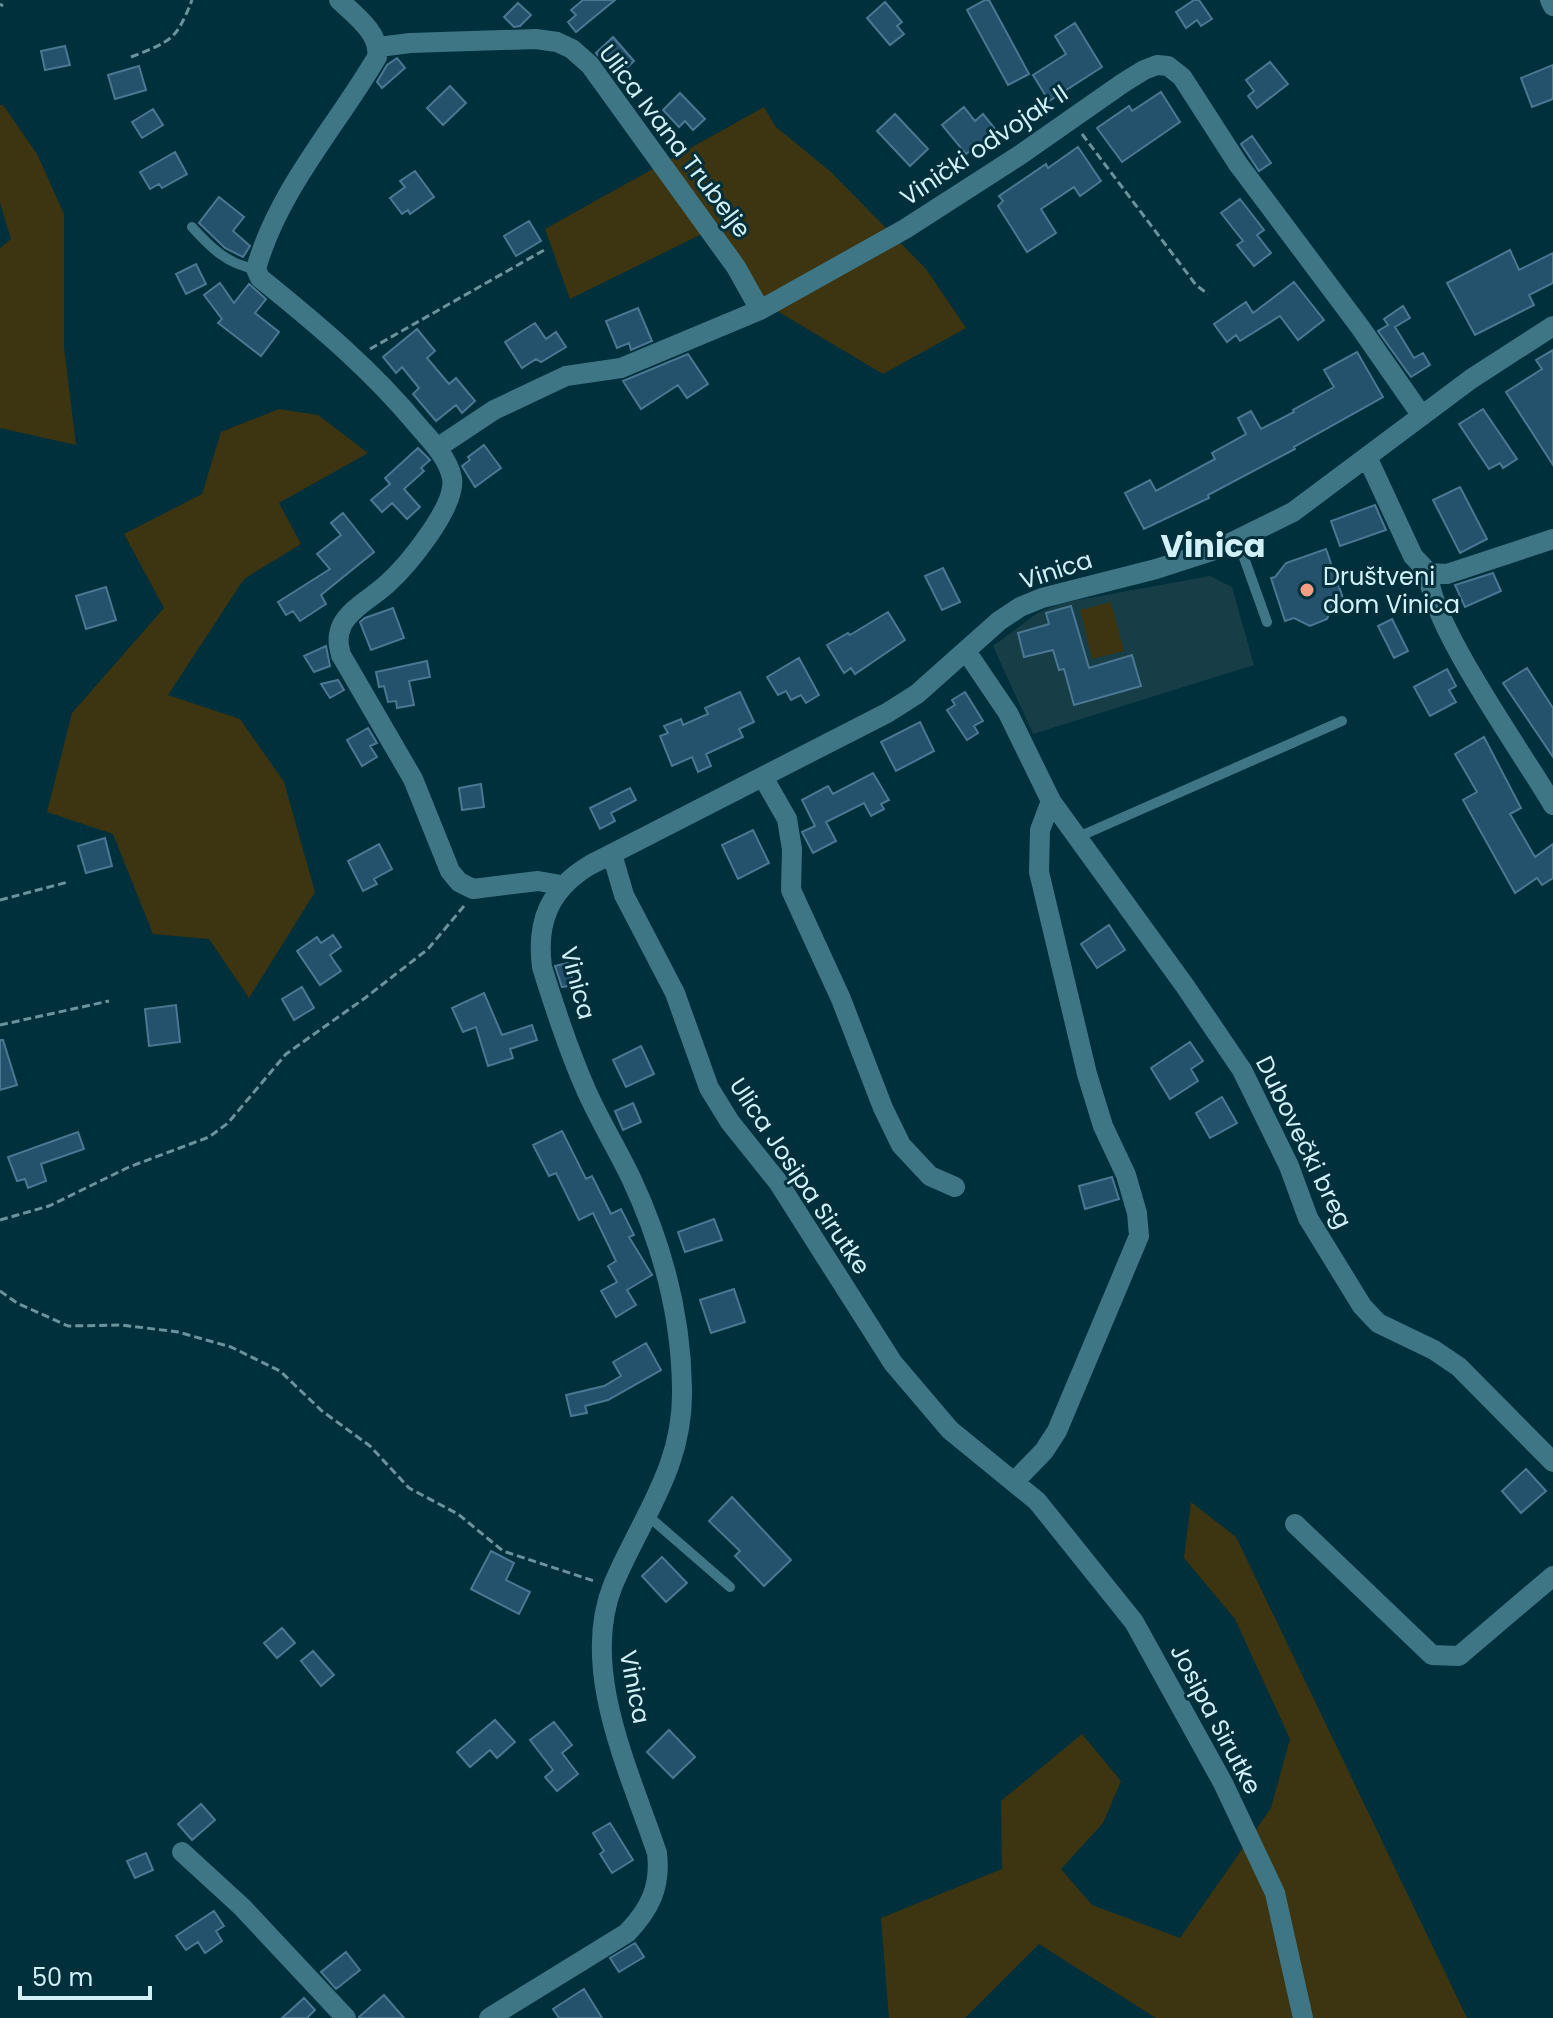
<svg xmlns="http://www.w3.org/2000/svg" width="1553" height="2018" viewBox="0 0 1553 2018" font-family="Poppins,sans-serif">
<style>
.built{fill:#173d46}
.green{fill:#3d3512}
.building{fill:#24516b;stroke:#4b7793;stroke-width:2}
.lines{fill:none;stroke-linecap:round;stroke-linejoin:round}
.path{stroke:#6c939c;stroke-width:3;stroke-dasharray:8 4;stroke-linecap:butt}
.lane{stroke:#3e7686;stroke-width:10}
.street{stroke:#3e7686;stroke-width:20}
.poi-dot{fill:#f39f85;stroke:#00303b;stroke-width:3}
.labels{text-anchor:middle;dominant-baseline:central;stroke-width:6;stroke-linejoin:round;paint-order:stroke}
.street-label{font-size:24px;fill:#d2f0f8;stroke:#00303b}
.poi-label{font-size:24px;fill:#d2f0f8;stroke:#00303b;text-anchor:start}
.district-label{font-size:32px;font-weight:bold;fill:#d2f0f8;stroke:#00303b}
</style>
<rect width="100%" height="100%" fill="#00303b"/>
<!-- built -->
<path class="built" d="M1210,576L1232,587L1254,665L1033,734L993,646L1036,614L1061,603Z"/>
<!-- green -->
<path class="green" d="M0,105H3L37,154L64,214V347L76,445L0,428V248L11,239L0,203Z
M764,107L775,126L832,173L926,269L966,328L883,374L745,292L706,232L570,299L545,229Z
M279,409L318,415L368,453L279,503L301,544L244,579L168,695L240,719L284,782L315,892L249,998L209,939L153,934L113,834L47,812L72,713L164,608L124,534L202,494L221,432Z
M1111,602L1124,651L1092,659L1080,610Z
M1191,1502L1236,1537L1467,2018H1156L1039,1944L965,2018H889L881,1918L1002,1869L1001,1801L1082,1734L1121,1781L1103,1823L1061,1869L1092,1905L1180,1938L1271,1808L1290,1739L1235,1619L1184,1558Z"/>
<!-- building -->
<path class="building" d="M583,0H615L576,32L568,22L576,15L571,10Z
M985,0H989L1029,74L1008,85L967,10Z
M1194,0H1199L1212,19L1201,26L1197,20L1186,28L1176,12Z
M885,2L902,22L897,26L904,34L890,45L867,18Z
M518,3L531,15L520,26L514,27L504,17Z
M1075,23L1102,67L1049,101L1033,75L1066,54L1055,36Z
M613,37L634,61L617,77L596,53Z
M65,46L70,65L45,70L41,51Z
M397,58L405,68L382,88L377,82L387,65Z
M1270,62L1288,84L1257,108L1248,96L1254,91L1246,80Z
M1553,65V99L1532,107L1521,78Z
M139,66L146,90L115,99L108,75Z
M450,86L466,103L443,125L427,108Z
M1161,92L1180,122L1122,162L1097,128L1129,106L1132,111Z
M680,93L705,119L693,130L685,121L679,127L663,110Z
M964,107L975,121L983,114L996,130L966,154L942,125Z
M153,109L163,125L142,138L132,122Z
M895,114L928,149L910,166L877,131Z
M1252,136L1271,163L1259,171L1241,144Z
M1078,147L1101,181L1080,196L1074,187L1041,209L1056,233L1027,252L998,206L1003,201L999,196L1046,164L1048,168Z
M175,152L187,174L162,188L159,184L150,189L140,172Z
M415,171L434,197L410,214L408,210L402,214L390,198L405,187L400,181Z
M219,197L244,217L233,231L250,246L243,257L225,248L199,223Z
M1240,199L1264,230L1257,235L1271,253L1254,266L1237,245L1243,241L1221,213Z
M529,221L541,241L516,256L504,236Z
M1510,250L1519,270L1553,253V283L1529,295L1534,305L1475,335L1447,283Z
M196,264L206,284L186,294L176,274Z
M1294,282L1324,320L1298,340L1280,316L1240,341L1236,335L1227,342L1214,324L1246,302L1253,313Z
M220,283L234,303L249,284L266,299L255,313L279,332L261,356L218,323L222,319L204,295Z
M1403,306L1410,318L1395,327L1414,358L1423,353L1430,365L1411,377L1378,331L1388,325L1384,319Z
M638,308L652,341L631,350L629,343L617,348L606,321Z
M535,323L546,339L556,332L566,347L541,362L536,359L522,368L505,342Z
M417,329L435,351L427,358L449,384L456,378L475,401L462,413L456,405L436,421L413,394L419,388L402,367L396,373L383,357Z
M1553,350V465L1506,392L1542,369L1536,360Z
M1357,352L1383,397L1294,447L1295,449L1208,495L1209,498L1144,529L1125,493L1150,480L1156,491L1215,459L1212,453L1246,434L1238,418L1251,411L1261,429L1294,412L1293,410L1334,387L1324,370Z
M688,354L708,384L687,398L678,385L641,409L623,381Z
M1483,409L1517,459L1503,468L1500,463L1489,469L1459,424Z
M484,445L501,468L475,487L462,466L470,460L468,457Z
M418,448L430,460L421,468L424,471L404,489L420,507L407,519L392,503L382,512L371,500L390,484L385,478Z
M1460,487L1487,539L1460,553L1433,500Z
M1375,505L1386,530L1340,546L1331,521Z
M343,513L374,552L321,595L326,604L300,621L293,611L286,615L278,602L330,569L317,554L341,535L331,523Z
M1326,549L1344,601L1333,605L1327,619L1310,626L1294,618L1285,621L1271,578L1275,577L1286,563Z
M943,568L960,602L942,610L925,576Z
M1493,573L1501,591L1465,607L1455,585Z
M106,587L116,620L86,629L76,596Z
M1071,606L1089,668L1132,655L1141,686L1074,705L1064,669L1059,670L1053,650L1024,657L1018,633L1049,624L1046,613Z
M393,608L404,638L371,650L360,622L365,618Z
M888,612L905,640L855,674L851,668L844,673L827,645L848,633L850,635Z
M1392,619L1408,651L1394,658L1378,626Z
M326,646L330,666L314,672L304,656Z
M799,658L819,695L806,703L801,695L791,700L786,691L778,695L767,677Z
M427,661L430,677L409,681L414,705L397,708L396,701L388,702L384,686L379,687L376,672Z
M1527,668L1553,708V757L1503,683Z
M1447,669L1456,686L1449,690L1456,702L1430,716L1414,687Z
M338,680L344,690L330,698L321,684Z
M740,692L754,722L739,729L743,737L706,754L711,766L698,772L692,757L672,766L660,736L668,733L664,726L681,719L683,725L708,714L705,708Z
M965,692L983,721L974,726L978,733L967,740L947,710L955,705L952,700Z
M920,722L934,751L896,771L881,742Z
M368,728L377,743L370,746L377,757L362,766L347,740Z
M1484,737L1521,808L1510,814L1535,857L1553,844V878L1542,885L1537,878L1515,893L1463,800L1477,792L1455,754Z
M873,773L889,800L881,804L884,809L871,816L864,803L826,822L836,841L813,853L802,832L815,826L802,800L828,786L833,794Z
M481,784L484,807L462,810L459,788Z
M630,788L636,800L611,813L615,821L600,829L590,808Z
M753,830L769,863L738,879L722,845Z
M105,838L112,866L86,873L78,846Z
M379,844L392,869L374,879L377,884L363,891L348,861Z
M1109,925L1125,950L1097,968L1081,944Z
M333,935L341,947L330,955L341,971L320,985L297,951L317,937L321,943Z
M568,963L574,985L562,987L555,966Z
M302,987L314,1008L294,1020L282,999Z
M484,993L502,1035L532,1025L537,1040L510,1049L513,1058L488,1066L476,1027L463,1032L452,1008Z
M176,1005L180,1042L149,1046L145,1009Z
M0,1040H3L17,1085L0,1090Z
M1190,1042L1203,1061L1191,1069L1198,1081L1170,1099L1151,1068Z
M641,1046L654,1074L626,1087L613,1060Z
M1222,1097L1237,1123L1210,1138L1196,1113Z
M633,1103L641,1122L623,1130L615,1111Z
M562,1131L586,1179L592,1176L611,1214L621,1209L634,1235L629,1237L652,1275L627,1290L636,1305L616,1317L601,1291L617,1282L608,1266L616,1261L593,1213L579,1220L556,1173L549,1176L533,1145Z
M78,1132L84,1149L41,1164L46,1181L28,1188L25,1179L17,1181L8,1157Z
M1112,1177L1119,1199L1085,1209L1079,1186Z
M714,1219L722,1240L685,1252L678,1232Z
M734,1289L745,1322L711,1333L700,1300Z
M646,1343L661,1370L608,1400L585,1406L587,1413L571,1416L566,1395L604,1386L621,1376L613,1362Z
M1526,1469L1546,1491L1521,1513L1502,1491Z
M732,1497L791,1560L764,1586L735,1556L740,1551L709,1521Z
M491,1551L514,1563L506,1580L530,1592L519,1614L471,1589Z
M662,1557L687,1583L666,1602L642,1576Z
M282,1628L295,1643L277,1658L264,1643Z
M313,1651L334,1675L321,1686L301,1661Z
M495,1720L515,1742L497,1758L490,1750L470,1767L457,1752Z
M554,1722L572,1745L562,1753L578,1774L557,1791L545,1777L553,1770L530,1740Z
M669,1730L695,1757L673,1778L647,1752Z
M201,1804L215,1820L192,1840L178,1824Z
M610,1823L633,1860L612,1873L600,1854L604,1851L593,1833Z
M146,1853L153,1870L135,1878L127,1861Z
M214,1911L224,1926L216,1931L222,1941L205,1953L198,1942L186,1950L176,1936Z
M635,1943L644,1957L619,1972L610,1958Z
M346,1952L360,1970L336,1989L321,1972Z
M584,1989L602,2018H559L553,2009Z
M384,1995L404,2018H359V2017Z
M304,1998L315,2010L307,2018H282Z"/>
<g class="lines">
<!-- path -->
<path class="path" d="M0,4L3,6
M131,57C171,41 176,41 192,0
M1082,134L1196,285L1208,294
M370,349L546,249
M0,900L68,882
M0,1025L109,1001
M0,1220L49,1206L129,1167L209,1137L228,1123L286,1054L365,998L428,949L464,906
M0,1291L17,1303L68,1326L122,1325L178,1332L231,1347L280,1371L322,1411L370,1446L409,1488L458,1514L503,1551L594,1581"/>
<!-- lane -->
<path class="lane" d="M192,227C210,247 228,265 256,269
M1238,541L1267,622
M1076,838L1342,721
M647,1515L730,1587"/>
<!-- street -->
<path class="street" d="M339,0C355,15 381,34 377,57C336,127 278,190 256,269L260,278C317,324 372,370 419,427C432,442 448,458 452,478C457,506 407,566 387,584C373,597 351,608 342,625C337,636 338,644 341,655L413,779L450,871L459,882L473,889L538,881L561,885
M1550,0L1553,6
M379,47L410,43L536,39L557,42L572,49L590,65L736,267L760,310
M437,448L494,410L566,376L621,368L760,310L905,229L1020,155L1123,83L1144,70L1157,65L1168,66L1182,77L1238,164L1360,327L1422,416
M1368,459L1413,556L1429,573L1447,574L1553,539
M1429,573C1427,620 1526,758 1553,805
M966,651L1008,713L1051,801L1185,986L1242,1070L1289,1166L1308,1218L1362,1306L1378,1323L1434,1350L1459,1367L1553,1462
M763,777L787,819L792,849L791,890L841,999L883,1108L901,1145L930,1176L955,1187
M612,854L624,895L675,993L709,1088L730,1122L778,1182L893,1363L950,1430L1037,1501L1134,1622L1223,1783L1275,1893L1303,2018
M1015,1481L1044,1451L1057,1431L1139,1236L1137,1213L1126,1175L1103,1126L1087,1074L1039,872L1040,830L1051,801
M1295,1524L1432,1655L1459,1656L1553,1576
M182,1852L242,1907L346,2018
M489,2018L627,1933C650,1909 661,1887 657,1853C630,1772 579,1669 613,1585C642,1516 684,1467 682,1388C681,1314 662,1244 631,1178C617,1149 600,1121 587,1092C569,1052 555,1009 542,967C536,921 550,889 590,865L887,713L917,694L999,621L1020,607L1042,598L1156,569L1218,549L1293,512L1471,379L1553,326"/>
</g>
<!-- markers -->
<circle class="poi-dot" cx="1307" cy="590" r="8"/>
<g class="labels">
<!-- street labels -->
<g class="street-label">
<text transform="translate(675 141) rotate(53)">Ulica Ivana Trubelje</text>
<text transform="translate(984 145) rotate(-34)">Vinički odvojak II</text>
<text transform="translate(1056 570) rotate(-18)">Vinica</text>
<text transform="translate(578 983) rotate(75)">Vinica</text>
<text transform="translate(1304 1142) rotate(64)">Dubovečki breg</text>
<text transform="translate(800 1176) rotate(56)">Ulica Josipa Sirutke</text>
<text transform="translate(635 1687) rotate(79)">Vinica</text>
<text transform="translate(1216 1719) rotate(62)">Josipa Sirutke</text>
</g>
<!-- poi labels -->
<g class="poi-label">
<text x="1323" y="576">Društveni<tspan x="1323" dy="28">dom Vinica</tspan></text>
</g>
<!-- district labels -->
<g class="district-label">
<text x="1213" y="545">Vinica</text>
</g>
</g>
<!-- scale -->
<path d="M20 1986v12h130v-12" fill="none" stroke="#d2f0f8" stroke-width="4"/>
<text x="32" y="1986" font-size="24" fill="#d2f0f8" stroke="#00303b" stroke-width="6" paint-order="stroke">50 m</text>
</svg>
